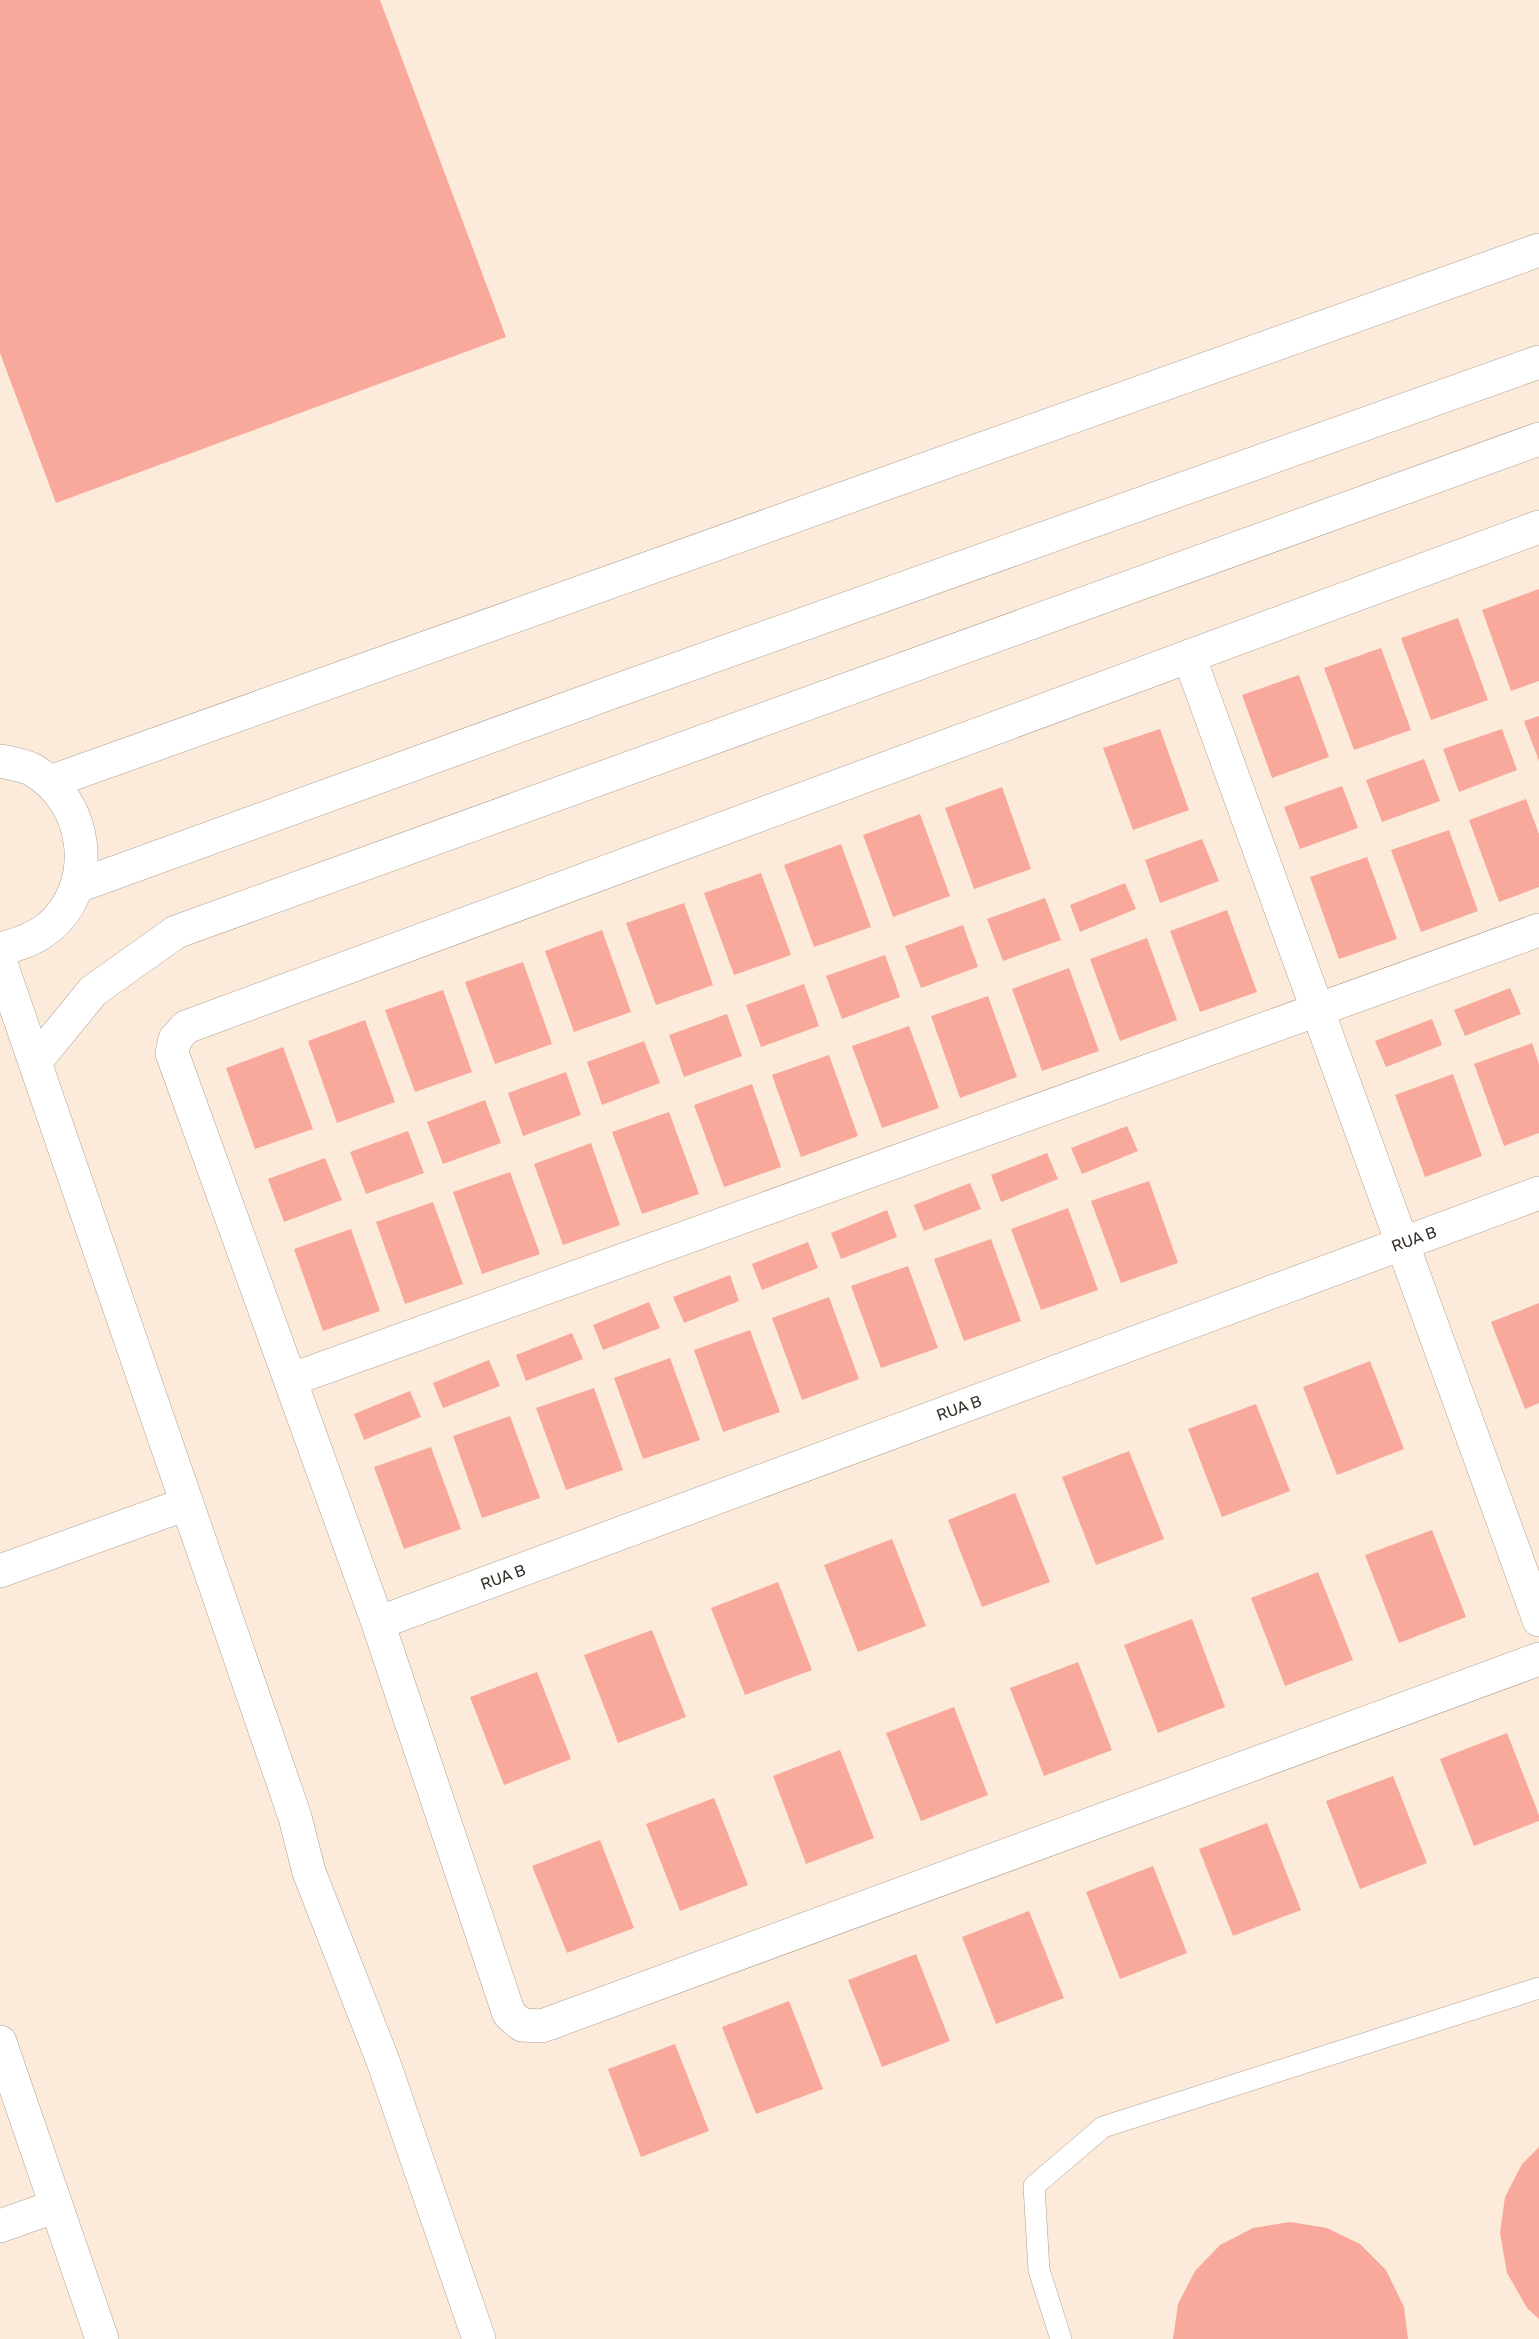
<svg xmlns="http://www.w3.org/2000/svg" width="1539" height="2339" viewBox="0 0 1539 2339" font-family="Rubik,sans-serif">
<style>
.built{fill:#fcebdb}
.building{fill:#f8a99c}
.lines{fill:none;stroke-linecap:round;stroke-linejoin:round}
.lane-casing{stroke:#aea092;stroke-width:22}
.street-casing{stroke:#aea092;stroke-width:34}
.lane{stroke:#fff;stroke-width:21}
.street{stroke:#fff;stroke-width:33}
.labels{text-anchor:middle;dominant-baseline:central;stroke-width:5;stroke-linejoin:round;paint-order:stroke}
.street-label{font-size:16px;fill:#36302a;stroke:#fff}
</style>
<rect width="100%" height="100%" fill="#fefbf8"/>
<!-- built -->
<path class="built" d="M0,0H1539V2339H0Z"/>
<!-- building -->
<path class="building" d="M0,0H380L506,337L56,503L0,353Z
M1539,589V681L1511,691L1482,610Z
M1458,618L1488,700L1431,720L1401,638Z
M1381,648L1411,730L1354,750L1324,668Z
M1299,675L1329,757L1272,778L1242,695Z
M1539,716V761L1524,721Z
M1160,729L1189,810L1133,830L1103,748Z
M1502,729L1517,770L1459,792L1443,749Z
M1424,759L1440,801L1382,822L1366,780Z
M1342,786L1358,828L1300,849L1284,807Z
M1002,787L1031,869L974,889L945,808Z
M1526,799L1539,834V887L1499,902L1469,820Z
M920,814L950,896L893,917L863,835Z
M1449,830L1478,911L1421,932L1391,850Z
M1202,839L1219,881L1160,903L1145,860Z
M841,844L871,927L814,947L784,865Z
M1367,857L1397,939L1339,959L1310,877Z
M761,873L791,955L734,975L704,893Z
M1125,883L1136,909L1080,932L1070,905Z
M1045,898L1061,940L1003,961L987,919Z
M684,903L713,985L656,1005L626,923Z
M1227,910L1257,992L1200,1012L1170,931Z
M963,925L978,967L921,988L905,946Z
M602,930L631,1012L574,1032L545,951Z
M1147,938L1177,1020L1120,1041L1090,959Z
M885,955L900,997L842,1019L826,976Z
M523,962L552,1044L495,1064L465,982Z
M1069,968L1099,1051L1042,1071L1012,989Z
M804,984L819,1026L761,1047L746,1005Z
M1510,988L1521,1014L1465,1036L1454,1010Z
M443,990L472,1072L415,1092L385,1010Z
M988,996L1017,1077L960,1098L931,1016Z
M727,1014L742,1056L684,1077L669,1035Z
M1432,1019L1442,1045L1386,1067L1375,1041Z
M365,1020L395,1102L337,1123L308,1041Z
M909,1026L939,1108L882,1128L852,1046Z
M644,1041L660,1083L602,1105L587,1062Z
M1532,1043L1539,1064V1133L1504,1146L1474,1064Z
M283,1047L313,1129L255,1149L226,1068Z
M829,1055L858,1136L801,1157L772,1075Z
M566,1072L581,1115L523,1136L508,1093Z
M1453,1074L1482,1156L1425,1177L1395,1095Z
M752,1084L781,1167L724,1187L694,1105Z
M485,1100L501,1143L443,1164L427,1122Z
M669,1112L699,1194L642,1214L612,1132Z
M1127,1126L1138,1151L1082,1174L1071,1148Z
M408,1131L424,1173L366,1194L350,1152Z
M591,1143L620,1225L563,1245L534,1164Z
M1047,1153L1058,1179L1001,1202L991,1175Z
M325,1158L342,1200L284,1222L268,1179Z
M510,1172L540,1254L482,1274L453,1192Z
M1149,1181L1178,1263L1121,1283L1091,1201Z
M970,1183L981,1209L924,1231L914,1205Z
M433,1202L463,1284L405,1304L376,1222Z
M1068,1208L1098,1290L1041,1310L1011,1229Z
M887,1210L897,1237L841,1259L831,1233Z
M351,1229L380,1311L323,1331L294,1249Z
M991,1239L1021,1321L964,1341L934,1259Z
M808,1242L818,1268L762,1290L752,1264Z
M908,1266L938,1348L881,1368L851,1286Z
M730,1275L739,1301L684,1323L673,1297Z
M829,1297L859,1379L802,1400L772,1318Z
M649,1302L660,1328L603,1350L593,1325Z
M1539,1303V1403L1525,1409L1491,1322Z
M750,1330L780,1412L723,1432L694,1350Z
M572,1333L583,1359L526,1381L516,1355Z
M670,1358L700,1440L643,1459L614,1378Z
M489,1360L500,1386L443,1408L433,1383Z
M1370,1361L1404,1449L1337,1475L1303,1387Z
M594,1388L623,1470L566,1490L536,1408Z
M410,1391L421,1417L364,1440L354,1414Z
M1256,1404L1290,1491L1222,1517L1188,1429Z
M510,1416L540,1498L482,1518L453,1436Z
M431,1447L461,1529L404,1549L374,1467Z
M1129,1451L1164,1539L1096,1565L1062,1477Z
M1015,1493L1050,1582L982,1607L948,1520Z
M1432,1530L1466,1617L1399,1643L1365,1555Z
M892,1539L926,1626L858,1652L824,1565Z
M1318,1572L1353,1660L1285,1686L1251,1598Z
M778,1582L812,1670L745,1695L711,1608Z
M1192,1619L1225,1707L1158,1733L1124,1645Z
M652,1630L686,1717L618,1743L584,1655Z
M1078,1662L1112,1750L1044,1776L1010,1688Z
M537,1672L571,1759L504,1785L470,1697Z
M954,1707L988,1795L921,1821L886,1733Z
M1507,1733L1539,1815V1821L1474,1846L1440,1759Z
M840,1750L874,1838L806,1864L773,1776Z
M1393,1776L1427,1863L1360,1889L1326,1801Z
M714,1798L748,1885L680,1911L646,1824Z
M1267,1823L1301,1910L1233,1936L1199,1849Z
M600,1840L634,1928L567,1953L532,1866Z
M1153,1866L1187,1953L1120,1979L1086,1892Z
M1029,1911L1064,1998L996,2024L962,1937Z
M916,1954L950,2041L882,2067L848,1980Z
M789,2001L823,2089L756,2114L722,2027Z
M675,2044L709,2131L641,2157L608,2069Z
M1539,2147V2319L1527,2308L1507,2273L1500,2233L1505,2197L1522,2164Z
M1290,2222L1327,2228L1360,2244L1386,2270L1404,2307L1408,2339H1173L1178,2304L1195,2271L1220,2245L1253,2228Z"/>
<g class="lines">
<!-- lane casing -->
<g class="lane-casing">
<path id="lane" d="M1061,2339L1039,2270L1034,2186L1103,2127L1539,1988"/>
</g>
<!-- street casing -->
<g class="street-casing">
<path id="street" d="M1539,527L186,1027L175,1039L172,1053L378,1623L509,2014L522,2025L542,2026L1539,1659
M1189,656L1539,1620
M0,761C10,763 22,765 31,769C90,801 99,888 47,929C33,940 16,945 0,949
M50,782L1539,250
M78,886L607,694L1539,362
M0,961L295,1817L309,1872L383,2061L479,2339
M35,1062L93,991L176,932L1539,439
M290,1380L1539,930
M0,1571L186,1504
M378,1623L1539,1193
M0,2042L102,2339
M0,2226L56,2206"/>
</g>
<!-- lane -->
<use href="#lane" class="lane"/>
<!-- street -->
<use href="#street" class="street"/>
</g>
<g class="labels">
<!-- street labels -->
<g class="street-label">
<text transform="translate(1414 1239) rotate(-20)">RUA B</text>
<text transform="translate(959 1408) rotate(-20)">RUA B</text>
<text transform="translate(503 1577) rotate(-20)">RUA B</text>
</g>
</g>
</svg>
